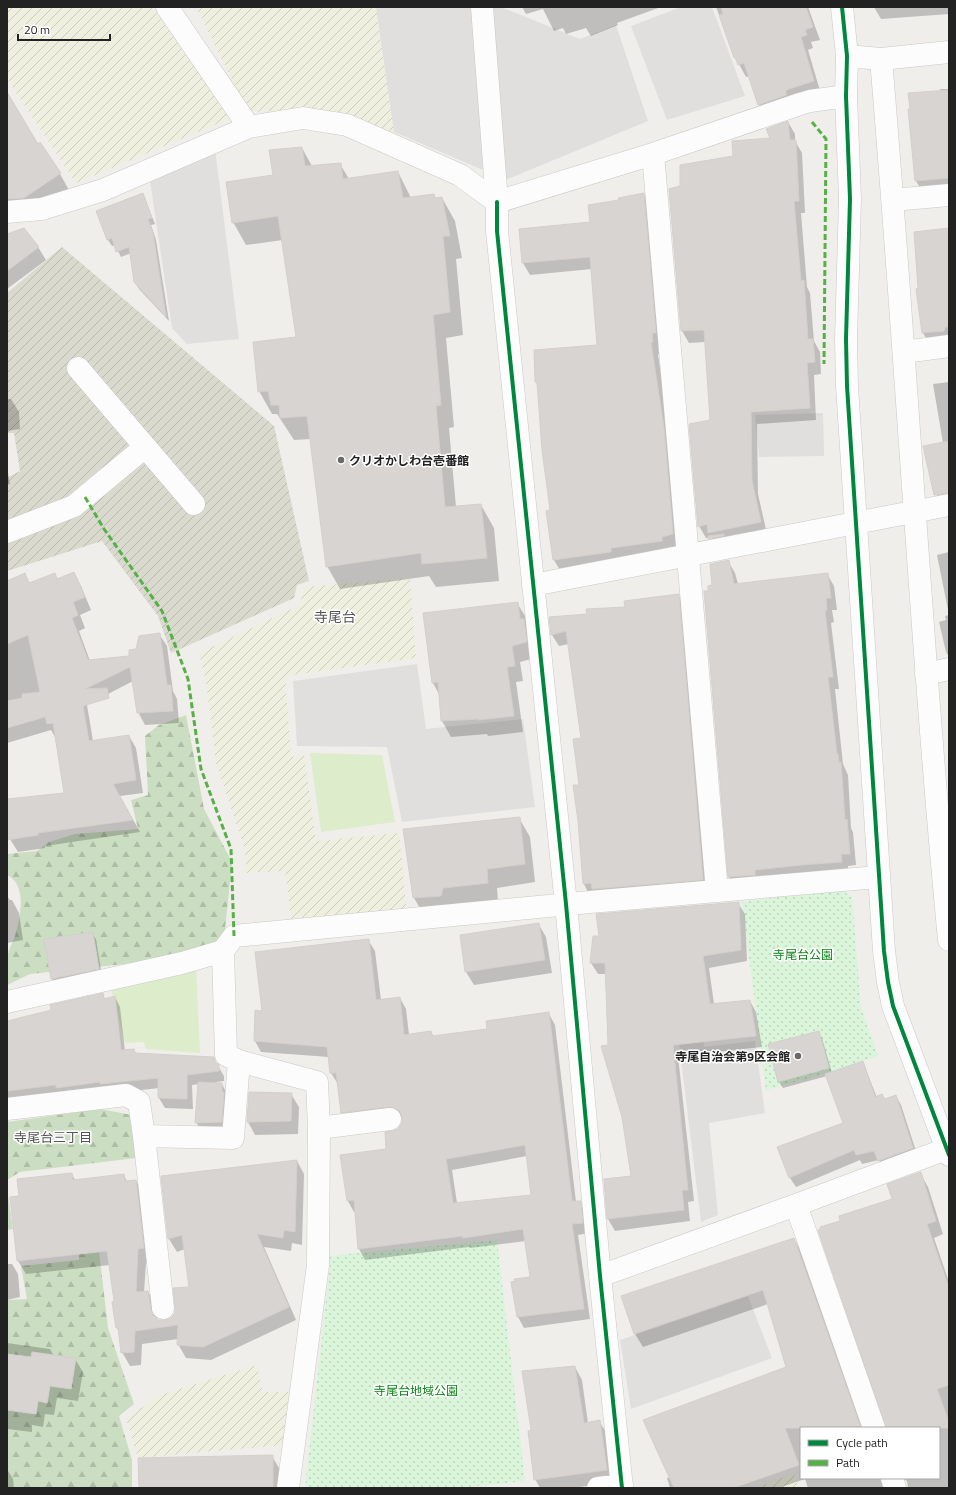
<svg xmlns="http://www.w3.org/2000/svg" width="956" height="1495" viewBox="0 0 956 1495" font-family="'Titillium Web','Noto Sans JP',sans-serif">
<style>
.construction{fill:url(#construction-furrows)}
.farmland{fill:url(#farmland-furrows)}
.grass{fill:#ddeccb}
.forest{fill:url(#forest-firs)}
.park{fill:url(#park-dots)}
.parking{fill:#e0dfde}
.shadow{fill:#0003;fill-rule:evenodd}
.building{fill:#d7d4d2;stroke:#d3d0cc;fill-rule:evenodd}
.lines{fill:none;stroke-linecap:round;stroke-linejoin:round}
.minor-casing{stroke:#c9c8c7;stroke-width:23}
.path{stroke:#dccecd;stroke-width:2.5;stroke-dasharray:2 2;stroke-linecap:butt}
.minor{stroke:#fdfcfc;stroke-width:22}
.quiet{stroke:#55b145;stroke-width:3;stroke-dasharray:6 3;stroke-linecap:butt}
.cycleway-casing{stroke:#fff;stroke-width:6}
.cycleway{stroke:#00873e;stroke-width:4}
.poi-dot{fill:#6a6968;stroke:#fff;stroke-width:1.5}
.labels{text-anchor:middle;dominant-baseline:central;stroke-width:3;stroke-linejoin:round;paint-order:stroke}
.poi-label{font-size:12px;font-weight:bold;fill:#222;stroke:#fff;text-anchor:start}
.park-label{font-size:12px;fill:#0c8416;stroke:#fff}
.neighbourhood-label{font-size:13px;fill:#555;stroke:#fff}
.quarter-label{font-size:14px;fill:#555;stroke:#fff}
</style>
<defs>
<pattern id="construction-furrows" width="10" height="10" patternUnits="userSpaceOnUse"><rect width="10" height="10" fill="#d9d9cd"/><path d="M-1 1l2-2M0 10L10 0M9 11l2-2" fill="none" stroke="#babab0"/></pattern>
<pattern id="farmland-furrows" width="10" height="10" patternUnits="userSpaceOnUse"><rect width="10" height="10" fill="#efefdf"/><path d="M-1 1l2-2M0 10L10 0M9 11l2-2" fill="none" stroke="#cdcdbf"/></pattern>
<pattern id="forest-firs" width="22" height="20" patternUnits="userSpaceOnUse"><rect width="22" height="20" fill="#cbdec1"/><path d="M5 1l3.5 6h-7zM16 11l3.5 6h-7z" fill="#aebea6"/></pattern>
<pattern id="park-dots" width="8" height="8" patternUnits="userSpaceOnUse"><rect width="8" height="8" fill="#daf5da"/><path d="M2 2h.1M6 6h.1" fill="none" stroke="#bbd2bb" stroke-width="1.8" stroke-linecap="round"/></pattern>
</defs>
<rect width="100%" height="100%" fill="#f0eeeb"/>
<!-- construction -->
<path class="construction" d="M62,247L274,426L309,581L297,585L294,598L171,653L158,616L102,541L7,571V478L20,471L14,433H7V293Z"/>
<!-- farmland -->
<path class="farmland" d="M7,7H152L231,118L76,183L7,79Z
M196,7H376L394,132L342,116L308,110L248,112Z
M410,578L416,658L285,676L291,757L304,755L316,841L399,833L407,912L292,926L285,871L245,873L246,858L243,844L216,763L206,682L199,653L300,605L304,587Z
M257,1365L263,1392H295L285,1445L138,1458L126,1419L160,1395Z
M794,1473L799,1488H755L769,1483Z"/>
<!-- grass -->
<path class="grass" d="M310,753L382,755L395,822L321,832Z
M196,968L200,1053L146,1049L144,1042L125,1043L110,985Z"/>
<!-- forest -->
<path class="forest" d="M186,715L204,809L232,862L224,940L162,960L30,974L7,985C7,975 5,963 8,954C9,948 13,942 15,936C20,918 28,885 7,875V854L37,851L49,842L75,834L138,829L131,800L148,795L145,736L159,725Z
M100,1109L132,1115L136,1158L20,1172L7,1180V1122Z
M7,1188L13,1229L7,1230Z
M97,1234L108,1328L134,1404L119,1416L132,1460V1488H7V1300L27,1299L21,1266L79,1260L78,1238Z"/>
<!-- park -->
<path class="park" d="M840,889L852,897L861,1007L878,1056L823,1074L766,1090L742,902Z
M497,1240L525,1481L461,1488H305L330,1265L327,1256Z"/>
<!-- parking -->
<path class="parking" d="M376,7H473L483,170L394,132Z
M493,7H501L580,39L616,25L648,121L503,181Z
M681,7H712L745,96L667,120L631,26Z
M215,149L239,339L187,344L172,328L149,174Z
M823,413L824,456L759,457L755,415Z
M417,664L426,729L523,719L535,807L402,822L387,747L297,746L293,681Z
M702,1031L704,1047L755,1041L765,1113L709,1123L718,1215L701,1222L678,1035Z
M748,1296L772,1358L631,1409L620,1340Z"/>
<!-- shadow -->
<path class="shadow" d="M522,7H661L617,23L618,25L591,36L586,28L566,34L563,28L554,31L543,9L526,14Z
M716,7H808L820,40L811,42L813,48L808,50L821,94L767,117L759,105L750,76L746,77L735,57Z
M874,7H949V14L881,19Z
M940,89H949V191L924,194L916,181L910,110L940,91Z
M7,95L38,145L60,174L69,190L7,222Z
M788,122L795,134V141L802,153L805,213H801L807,287L810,293L814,341L820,352L821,374L814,375L816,420L757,424L758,494L767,534L716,544L711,537L706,538L699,526L711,421L705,342L689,343L682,331V187L734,157L771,139Z
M302,148L312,166L340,164L349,179L398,172L411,198L433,195L436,199L442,198L455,221L462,258L456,259L463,335L446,338L454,427L449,428L456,507L481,505L494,528L499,581L436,587L429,576L340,589L327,566L311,439L294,440L277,414H272L259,391L297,338L283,240L246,245L233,222L274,176Z
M643,194L650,206L662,344L658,345L659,354L658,355L671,441L680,546L561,572L554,560L547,512L551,511L539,387L536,382L598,346L592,269L530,275L523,263L591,223L620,201Z
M143,195L155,224L151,225L156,240L169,321L139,289L135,282L131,253L121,257L115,245L112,246L108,240L97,212Z
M949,229V344L931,346L923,333L917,290Z
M7,235L38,247L46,260L7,289Z
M949,382V501L941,502L934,490L943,443L933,384Z
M7,399H11L19,412L20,429L7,431Z
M7,467L10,484L7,485Z
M949,552V657L946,652L939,622L946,620L945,616L949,615L937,555Z
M728,561L735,573L738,584L827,574L834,586L837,610H832L834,622L831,623L839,689H835L843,764L848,775L851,828L853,832L856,865L848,866V874L736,889L729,877L705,592H709Z
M74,573L81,586L91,610L80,615L85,628L79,631L90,661L131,657L137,650L159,634L167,646L173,691L177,699L179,723L145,725L138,712L133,681L87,705L93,741L129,736L136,748L143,793L120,796L140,832L45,846V848L18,852L10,839L7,800L65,794L55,737L51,730L7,743V582L25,575L30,584L54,574L58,580Z
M678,595L685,607L710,891L590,896L584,884L579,821L582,739L569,644L559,646L552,635L588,615Z
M517,603L527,619L535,658L520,662L523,681L516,682L523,732L488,736L487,734L451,737L442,721L440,696L433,683Z
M519,818L530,837L535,882L497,888L498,902L425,917L414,898Z
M7,896L10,900H12L19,913L23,940L7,943Z
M738,903L745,914L747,961L709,968L714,1004L750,1001L756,1012L762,1047L678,1056L694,1201L688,1202L690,1221L615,1231L608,1219L605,1180L632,1177L623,1117L609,1046L607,974H598L591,963Z
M539,925L546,937L552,973L474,985L466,972Z
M92,933L96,939L102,975L55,985L52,979L45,940Z
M368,940L375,951L381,1000L400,998L406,1009L409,1035L431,1032L434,1037L488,1030L549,1014L555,1025L576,1202H580L586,1213L588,1233L578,1235L590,1319L524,1328L518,1317L531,1278L526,1241L470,1248L469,1247L365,1260L359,1249L356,1211L354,1212L348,1201L387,1150L402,1125V1118L396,1117L349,1123L342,1112L338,1084L331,1073L329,1057L261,1052L255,1041L263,1012ZM527,1156L532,1196L457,1203L452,1170Z
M103,995L105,999L115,997L120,1007L125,1051L134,1050L136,1054L213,1058L224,1076V1081L216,1082V1084H222L225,1090V1128L200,1129L196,1122L199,1084L192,1085L193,1109L165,1108L159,1098V1088L107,1094L14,1100L12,1097H7V1022L53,1011Z
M818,1032L822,1038L832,1073L862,1063L867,1072L877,1098L885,1101L896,1096L901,1105L918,1157L884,1170L879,1160L862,1164L860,1160L796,1187L790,1178L779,1147L844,1123L827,1076L783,1088L779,1082Z
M291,1094L299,1107L298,1134L255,1135L248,1122Z
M297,1161L304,1174L302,1245L292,1243L291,1251L264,1247L296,1320L211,1360L186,1358L178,1344V1339L142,1344L141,1365L130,1366L122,1352L120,1333L117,1328L113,1302H115L110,1265L26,1274L18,1261L20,1197L72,1174L75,1180L124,1175L127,1182L136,1181L144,1194L151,1261L146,1263L144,1292H148L156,1305L157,1320L164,1321L171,1319L190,1288L185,1249L177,1252L169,1239L162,1177Z
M920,1173L928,1187L943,1234L934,1238L949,1282V1488H908L907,1481L904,1479L888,1488H808L805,1479L779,1488H670L667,1478L670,1477L787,1368L768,1304L643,1347L635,1334L794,1239L802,1253L863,1428H801V1478H939V1428H887L841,1222L894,1200Z
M7,1264H12L18,1274L20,1297L7,1300Z
M7,1343L50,1349L54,1356L75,1359L83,1372L78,1401L57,1398L54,1415L45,1414L43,1427L32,1425V1432L7,1429Z
M575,1367L582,1380L588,1423L599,1421L607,1434L613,1482L573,1488H540L535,1479L532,1431Z
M272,1456L283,1475V1488H140Z
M7,1469L13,1479L14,1488H7Z"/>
<!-- building -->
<path class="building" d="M721,7H806L813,27L805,30L807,35L801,37L814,81L786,90V95L758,105L744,63L738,65L735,57L734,58L719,15L723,14Z
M949,90V178L915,181L908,109H910L908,93Z
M7,92L38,144L40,142L61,173L24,198L7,199Z
M788,121L790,140H796L799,201H794L801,281L804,280L808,339H813L815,362L807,363L810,408L751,412L752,481L761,522L708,533L707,524L698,527L689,424L710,420L704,330L681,331L669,189L680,186V165L733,156L732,141L770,138L766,129Z
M302,147L305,166L341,163L343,179L398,171L403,198L434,194L435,198L442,197L450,236H443L450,312L433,315L441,405L436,406L445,507L481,504L487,558L422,564L421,553L326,567L307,416L280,418L279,405H271L268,391L258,392L253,342L296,337L278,216L232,223L226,182L273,175L269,150Z
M143,193L152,218L148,219L153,233L166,317L134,282L129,247L116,252L112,238L107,240L96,211Z
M644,193L656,333H652L653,342H651L664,428L673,534L662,537V541L611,548V552L553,560L546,511L550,510L542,450L537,382H535L534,350L597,345L590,257L522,263L519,229L590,222L588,205L619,200L618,198Z
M24,228L39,247L7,271V234Z
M949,228V327H945L944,331L922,333L916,289L918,288L914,232Z
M949,441V493L934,495L923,446Z
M724,534V536L708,539V536Z
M729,560L734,584L828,573L831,598H826L827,610L825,611L833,677H828L837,754H838L839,763L841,762L845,820L847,819L850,854H841L842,862L801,865L755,870V875L728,877L704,591H708V586L712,585L710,564Z
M74,572L85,597L73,602L78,615L72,618L88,660L129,656V650L136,649L139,636L160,633L167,685H171L173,711L137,713L130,667L85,689L107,688L109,698L83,706L89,741L129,735L136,780L113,784L133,820L38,833V835L7,840V799L64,793L53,723L47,724L45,717L7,728V701L22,698V694L40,692L28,635L7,644V581L25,573L29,583L55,573L57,579Z
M679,594L703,880L592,889L591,883L583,884L578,821L573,785H579L573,739L581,738L566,631L551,635L549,617L587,614L586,609L625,607L624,601Z
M518,602L520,619H524L527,642L512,646L515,666L507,667L514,716L478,720V719L441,721L438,682L432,683L423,613Z
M520,817L525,864L487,869L488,883L443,888L441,896L413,898L403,829Z
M739,902L741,950L703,956L710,1004L750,1000L756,1036L673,1045L688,1190H682L684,1210L607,1219L604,1179L631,1176L622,1117L601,1046L608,1045L605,963H590L593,936H599L596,914Z
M539,923L545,960L465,972L460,935Z
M93,932L99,969L51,979L44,939Z
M369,939L376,1000L400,997L404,1035L431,1031L432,1036L487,1029L486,1021L549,1012L572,1201H581L583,1223L572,1224L584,1309L517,1317L511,1282L515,1281L514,1279L530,1277L523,1229L463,1238V1236L358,1249L354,1200L347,1201L340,1155L386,1149L385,1132L398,1129L402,1123V1117L400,1111L395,1108L389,1107L341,1113L336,1073H330L327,1047L254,1041L255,1010L262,1011L255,952ZM525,1145L531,1195L453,1203L446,1159Z
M103,993L104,999L115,996L121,1050L134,1049L135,1053L214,1057L215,1062L219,1065V1071L187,1075V1099L158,1098V1078L100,1084V1082L56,1088V1085L7,1091V1021L51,1010L50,1005Z
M819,1031L829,1068L778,1082L768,1044Z
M863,1061L875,1097L882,1094L885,1099L896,1095L913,1148L878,1161L874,1151L856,1155L854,1150L789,1178L777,1147L843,1123L825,1074Z
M198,1082L222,1083V1092H224L222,1122L195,1123Z
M249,1092L292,1093L291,1121L247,1122Z
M297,1160L295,1232L284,1230L283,1238L257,1234L289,1307L203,1347L177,1345L178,1325L135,1331L134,1352L121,1353L118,1328H116L112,1302L114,1301L107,1251L17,1261L10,1197L19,1196L17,1179L72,1173L73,1180L124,1174L125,1181L136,1180L144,1248L138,1249L136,1292L148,1291L151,1309L153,1315L158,1320H165L171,1318L175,1313V1307L173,1288L189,1287L182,1235L168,1239L161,1176Z
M921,1172L936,1221L927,1224L949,1288V1385L937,1389L949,1422V1428H886L818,1230L821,1229L820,1227L840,1221L839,1216L892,1199L887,1184Z
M794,1238L861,1428H785L799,1465L733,1488H674L643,1420L786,1367L763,1290L634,1334L621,1296Z
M32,1352L76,1358L71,1389L50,1386L47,1403L38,1401L36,1414L7,1410V1354L31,1357Z
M575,1366L584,1423L600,1420L607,1470L534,1480L528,1431L531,1430L522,1371Z
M273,1455V1488H139L138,1458Z"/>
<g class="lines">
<!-- minor casing -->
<g class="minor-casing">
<path id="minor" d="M167,7L249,127
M482,7L497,202V231L566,904L600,1276L622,1488
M842,7L847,56L846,96L850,199L846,339L847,386L884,951L888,982L893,1006L949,1155
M847,56L881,59L949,52
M881,59C906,352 921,647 949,940
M653,154L717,891
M893,200L949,195
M497,202L653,154L800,104L810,101L846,96
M7,212L42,209L103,190L249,127L303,118L347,125L460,175L497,202
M904,352L949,346
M78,368L194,504
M7,532L74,506L145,447
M533,585L949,505
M926,674L949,669
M223,951L226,1055L239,1061L317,1082L319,1128L318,1265L288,1488
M7,1002L182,963L223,951L234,936L590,902L878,877
M7,1109L126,1095L139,1102L144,1136L233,1138L239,1061
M319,1128L390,1119
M144,1136L163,1308
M796,1205L874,1428
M600,1276L796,1205L949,1148
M892,1478L895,1488
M598,1488L622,1485"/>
</g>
<!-- path -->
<path class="path" d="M773,948L781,947"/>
<!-- minor -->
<use href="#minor" class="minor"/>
<!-- quiet -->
<path class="quiet" d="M812,122L826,139L824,364
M85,497L104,529L162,611L188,679L201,769L231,849L234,936"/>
<!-- cycleway casing -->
<g class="cycleway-casing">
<path id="cycleway" d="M842,7L847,56L846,96L850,199L846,339L847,386L884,951L888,982L893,1006L949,1155
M497,202V231L566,904L600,1276L622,1488"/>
</g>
<!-- cycleway -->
<use href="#cycleway" class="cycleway"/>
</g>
<!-- markers -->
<g class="poi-dot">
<circle cx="341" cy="460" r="4"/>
<circle cx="798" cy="1056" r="4"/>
</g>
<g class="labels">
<!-- poi labels -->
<g class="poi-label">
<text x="349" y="460">クリオかしわ台壱番館</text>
<text x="790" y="1056" text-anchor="end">寺尾自治会第9区会館</text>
</g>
<!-- park labels -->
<g class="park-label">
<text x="803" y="954">寺尾台公園</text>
<text x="416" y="1390">寺尾台地域公園</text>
</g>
<!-- neighbourhood labels -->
<g class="neighbourhood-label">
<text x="53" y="1137">寺尾台三丁目</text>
</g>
<!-- quarter labels -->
<g class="quarter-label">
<text x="335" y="616">寺尾台</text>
</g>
</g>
<!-- border -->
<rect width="956" height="1495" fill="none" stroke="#222222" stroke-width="16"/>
<!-- legend -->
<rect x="800" y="1427" width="140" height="52" fill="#ffffff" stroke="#a7a7a7"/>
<rect x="808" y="1440" width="20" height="6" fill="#00873e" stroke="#a7a7a7"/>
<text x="836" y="1447" font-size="12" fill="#222222">Cycle path</text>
<rect x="808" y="1460" width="20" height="6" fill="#55b145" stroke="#a7a7a7"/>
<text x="836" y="1467" font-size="12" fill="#222222">Path</text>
<!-- scale -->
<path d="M18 34v6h92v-6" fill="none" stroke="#222222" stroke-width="2"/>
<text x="24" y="34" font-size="12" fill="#222222" stroke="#ffffff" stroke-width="3" paint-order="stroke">20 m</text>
</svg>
